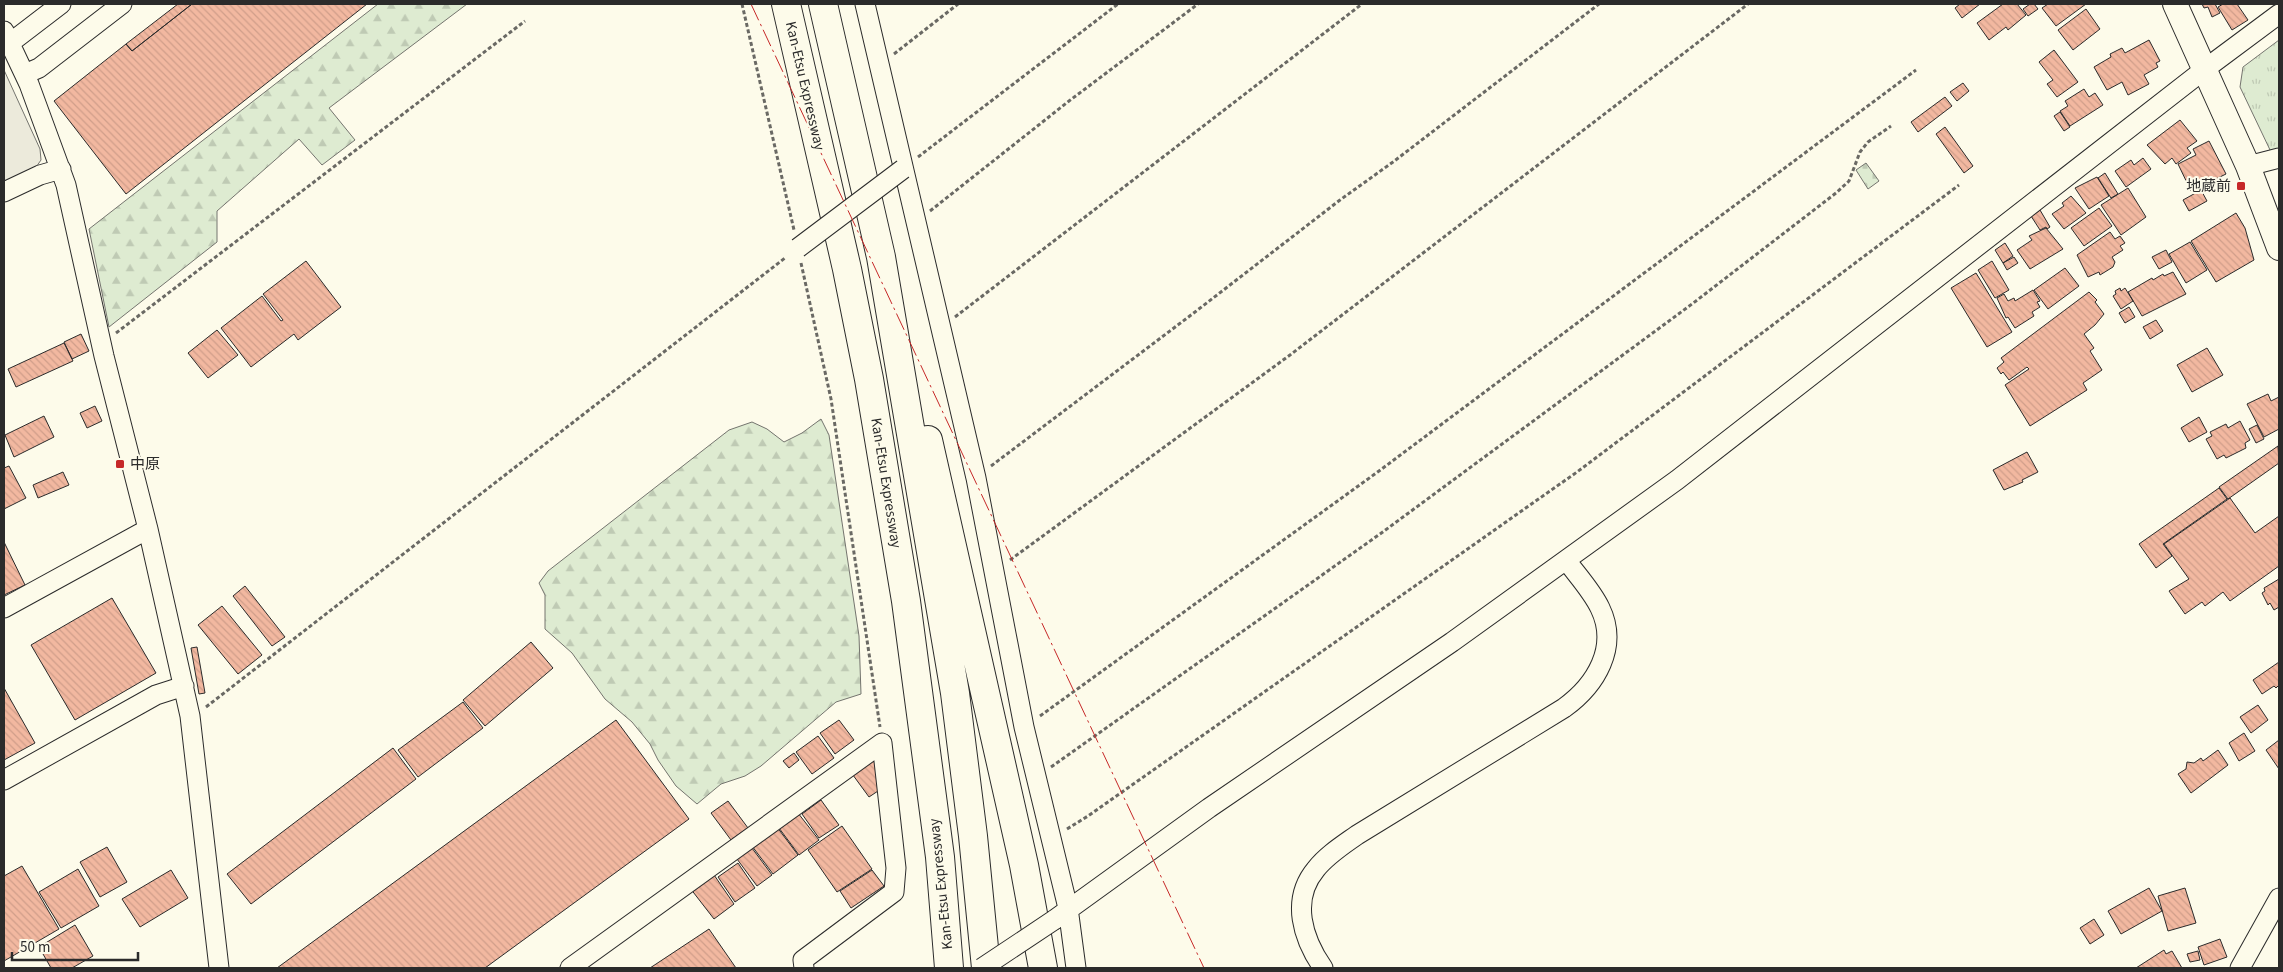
<svg xmlns="http://www.w3.org/2000/svg" width="2283" height="972" viewBox="0 0 2283 972" font-family="'Source Sans 3','Noto Sans JP',sans-serif">
<style>
.grass{fill:url(#grass-tufts);stroke:#74746e}
.forest{fill:url(#forest-firs);stroke:#74746e}
.cemetery{fill:url(#cemetery-stones);stroke:#74746e}
.parking{fill:#eceadb;stroke:#74746e}
.building{fill:url(#building-back-hatch);stroke:#2b2b2b}
.lines{fill:none;stroke-linecap:round;stroke-linejoin:round}
.minor-casing{stroke:#2b2b2b;stroke-width:21}
.major-casing{stroke:#2b2b2b;stroke-width:26}
.highway-casing{stroke:#2b2b2b;stroke-width:30}
.path{stroke:#6a6964;stroke-width:3;stroke-dasharray:4 2.5;stroke-linecap:butt}
.minor{stroke:#fdfbea;stroke-width:19}
.major{stroke:#fdfbea;stroke-width:24}
.highway{stroke:#fdfbea;stroke-width:28}
.minor-bridge-casing{stroke:#2b2b2b;stroke-width:21;stroke-linecap:butt}
.minor-bridge{stroke:#fdfbea;stroke-width:19}
.power{stroke:#c62828;stroke-width:1;stroke-dasharray:18 4 2.5 4;stroke-linecap:butt}
.poi-dot{fill:#c62828;stroke:#fdfbea;stroke-width:2}
.labels{text-anchor:middle;dominant-baseline:central;stroke-width:4;stroke-linejoin:round;paint-order:stroke}
.street-label{font-size:15px;fill:#2b2b2b;stroke:#fdfbea}
.poi-label{font-size:15px;fill:#2b2b2b;stroke:#fdfbea;text-anchor:end}
</style>
<defs>
<pattern id="grass-tufts" width="24" height="20" patternUnits="userSpaceOnUse" patternTransform="scale(1.25)"><rect width="24" height="20" fill="#deebd1"/><path d="M3 7l-1-3M5 7V3M7 7l1-3M15 17l-1-3M17 17v-4M19 17l1-3" fill="none" stroke="#bfcab4"/></pattern>
<pattern id="forest-firs" width="22" height="20" patternUnits="userSpaceOnUse" patternTransform="scale(1.25)"><rect width="22" height="20" fill="#deebd1"/><path d="M5 1l3.5 6h-7zM16 11l3.5 6h-7z" fill="#bfcab4"/></pattern>
<pattern id="cemetery-stones" width="16" height="16" patternUnits="userSpaceOnUse" patternTransform="scale(1.25)"><rect width="16" height="16" fill="#deebd1"/><path d="M2 7V4a2 2 0 0 1 4 0v3zM10 15v-3a2 2 0 0 1 4 0v3z" fill="#bfcab4"/></pattern>
<pattern id="building-back-hatch" width="6" height="6" patternUnits="userSpaceOnUse" patternTransform="scale(1.25)"><rect width="6" height="6" fill="#f2b8a0"/><path d="M-1 5l2 2M0 0l6 6M5-1l2 2" fill="none" stroke="#d09e8a"/></pattern>
</defs>
<rect width="100%" height="100%" fill="#fdfbea"/>
<!-- grass -->
<path class="grass" d="M2279,40V150L2271,152L2240,87L2243,67Z"/>
<!-- forest -->
<path class="forest" d="M378,4H467L329,108L355,140L322,165L299,139L217,211V242L109,327L89,229Z
M821,419L829,435L859,636L861,694L836,702L761,766L745,776L721,784L697,804L676,786L658,760L650,744L632,722L605,699L572,653L545,629V595L539,583L548,571L729,430L752,422L767,429L784,442L802,433Z"/>
<!-- cemetery -->
<path class="cemetery" d="M1866,163L1879,181L1868,189L1856,170Z"/>
<!-- parking -->
<path class="parking" d="M4,70L40,149L41,160L34,170L4,183Z"/>
<!-- building -->
<path class="building" d="M178,4H192L132,51L126,44Z
M192,4H367L126,194L54,101L126,44L132,51Z
M1960,4H1980L1962,18L1955,8Z
M2003,4H2017L2026,15L2008,30L2006,27L1989,40L1977,23Z
M2030,4H2034L2038,9L2028,16L2023,9Z
M2048,4H2086L2056,26L2042,8Z
M2202,4H2215L2220,13L2212,17L2208,7L2204,8Z
M2223,4H2237L2248,20L2232,30L2218,7Z
M2086,9L2100,29L2073,50L2058,30Z
M2149,40L2160,61L2156,63L2158,67L2144,75L2149,84L2128,95L2122,82L2107,90L2094,67L2111,57L2110,54L2122,48L2125,53Z
M2054,50L2078,82L2057,97L2047,84L2053,80L2039,62Z
M1963,83L1969,91L1957,101L1950,92Z
M2084,89L2089,97L2095,93L2103,105L2070,126L2060,111L2068,106L2065,101Z
M1945,97L1952,106L1918,132L1911,122Z
M2060,112L2070,127L2064,131L2054,116Z
M2180,120L2197,141L2187,148L2191,153L2176,164L2172,158L2165,164L2147,145Z
M1945,127L1973,166L1964,173L1936,134Z
M2209,141L2226,174L2191,191L2178,164L2196,155L2193,149Z
M2143,158L2151,169L2126,187L2115,171L2131,160L2134,165Z
M2105,173L2118,194L2111,198L2098,178Z
M2097,177L2109,196L2089,209L2075,188Z
M2128,188L2146,217L2121,235L2101,205Z
M2201,190L2207,201L2189,211L2183,200Z
M2071,196L2086,213L2064,229L2052,214L2064,206L2062,203Z
M2099,208L2112,226L2084,246L2071,228Z
M2040,210L2050,227L2047,229L2046,227L2040,230L2031,216Z
M2236,213L2245,228L2254,260L2216,282L2191,241Z
M2046,228L2063,249L2030,269L2017,250L2032,240L2029,236Z
M2110,232L2115,239L2120,236L2125,243L2120,246L2123,250L2112,257L2115,262L2113,267L2100,275L2099,272L2088,277L2077,255Z
M2190,242L2207,270L2186,283L2169,254Z
M2005,243L2013,256L2003,263L1995,250Z
M2166,250L2172,262L2159,269L2152,257Z
M2014,257L2018,263L2007,270L2003,263Z
M306,261L341,307L298,340L294,334L251,367L221,328L262,296L281,321L283,320L263,294Z
M1992,261L2009,290L1995,298L1978,270Z
M2065,268L2079,286L2048,309L2034,290Z
M2173,272L2186,294L2142,316L2128,292L2152,278L2153,280L2163,274L2164,276Z
M1976,273L2012,332L1987,347L1951,288Z
M2120,288L2121,291L2125,288L2133,301L2121,309L2113,296L2116,294L2115,291Z
M2033,290L2040,301L2037,302L2040,307L2032,312L2034,316L2015,328L2008,317L2006,318L1997,298L2004,294L2008,301L2014,298L2015,301Z
M2089,292L2097,300L2095,302L2104,314L2095,325L2084,334L2094,348L2090,351L2102,370L2083,383L2087,390L2030,426L2005,385L2029,369L2027,367L2009,380L2003,372L2001,374L1997,368L2004,362L2001,358Z
M2129,307L2135,317L2125,323L2119,313Z
M2156,320L2163,331L2150,339L2143,327Z
M217,330L238,355L208,378L188,353Z
M81,334L89,351L72,359L64,342Z
M64,343L73,361L16,387L8,369Z
M2207,348L2223,375L2192,392L2177,365Z
M2268,394L2271,401L2279,397V429L2264,437L2247,404Z
M95,406L102,421L87,428L80,413Z
M44,416L54,437L14,457L5,435Z
M2199,417L2207,432L2189,442L2181,428Z
M2240,421L2250,440L2245,443L2246,448L2226,458L2224,455L2217,459L2206,439L2212,436L2210,432L2226,424L2228,428Z
M2257,425L2264,439L2256,443L2249,429Z
M2278,446L2279,463L2228,499L2219,487Z
M2027,452L2038,472L2022,480L2023,482L2004,490L1993,470Z
M9,466L26,498L4,509V468Z
M63,472L69,485L38,498L33,485Z
M2219,488L2227,499L2163,544L2172,556L2156,568L2139,544Z
M2230,498L2255,533L2279,516V566L2230,601L2223,592L2205,606L2202,602L2185,614L2169,591L2189,579L2164,544Z
M4,542L25,585L4,595Z
M2279,579V607L2274,610L2270,603L2268,605L2262,593L2265,591L2264,588Z
M245,586L285,637L272,646L233,596Z
M112,598L156,673L75,720L31,645Z
M222,606L262,655L238,674L198,625Z
M531,642L553,668L485,726L463,700Z
M197,647L205,693L199,694L191,648Z
M2279,662V685L2276,688L2274,686L2262,694L2253,680Z
M4,688L35,743L4,760Z
M463,702L483,728L418,777L398,750Z
M2258,705L2268,720L2251,733L2240,717Z
M616,720L689,819L485,968H277Z
M839,720L854,740L835,754L820,733Z
M2244,733L2255,751L2239,761L2229,743Z
M818,736L834,758L812,774L796,752Z
M2279,740V769L2266,750Z
M393,748L416,779L251,904L227,874Z
M2218,750L2228,765L2191,793L2178,774L2186,769L2187,762L2194,763L2201,758L2203,761Z
M794,753L799,760L789,768L783,761Z
M871,756L876,764L881,789L869,797L850,771Z
M821,800L839,825L819,838L802,814Z
M728,801L748,828L731,840L711,813Z
M798,813L819,840L799,855L779,828Z
M842,826L872,869L837,892L808,850Z
M777,827L798,855L773,874L752,846Z
M107,847L127,882L100,897L80,862Z
M752,848L772,875L757,886L737,859Z
M738,863L755,888L735,902L718,877Z
M22,866L59,929L4,961V876Z
M78,869L99,906L61,928L39,892Z
M171,870L188,898L140,927L122,899Z
M872,870L884,886L851,908L840,891Z
M712,872L734,904L714,919L690,888Z
M2149,888L2162,911L2121,934L2108,911Z
M2185,888L2196,923L2168,931L2158,896Z
M2094,919L2104,935L2090,944L2080,928Z
M75,925L93,956L72,968H51L39,947Z
M709,929L736,968H650Z
M2220,939L2227,957L2204,965L2198,947Z
M2164,950L2166,954L2172,951L2182,968H2136Z
M2198,951L2200,960L2190,962L2187,954Z"/>
<g class="lines">
<!-- minor casing -->
<g class="minor-casing">
<path id="minor" d="M865,4L976,478L1024,727L1068,908L1076,968
M4,31L29,84L66,185L104,356L148,529L190,716L219,968
M10,43L61,4
M25,74L39,68L122,4
M2248,166L2279,158
M4,192L40,175L61,169
M4,608L148,529
M4,780L156,695L184,686
M1054,920L1209,808L1452,642L1677,480L2205,69L2279,14
M570,968L882,743L896,868L894,892L803,960L804,968
M1323,968C1303,939 1290,900 1316,869C1327,855 1343,845 1357,835L1564,708C1596,685 1619,647 1600,608C1592,591 1577,575 1566,560
M2240,968L2279,898"/>
</g>
<!-- major casing -->
<g class="major-casing">
<path id="major" d="M2175,4L2248,166L2279,248"/>
</g>
<!-- highway casing -->
<g class="highway-casing">
<path id="highway" d="M786,4L847,269L869,379L906,601L940,857L949,968
M823,4L881,257L955,693L973,836L986,968
M928,440L1024,865L1043,968"/>
</g>
<!-- path -->
<path class="path" d="M742,4L794,230
M894,54L958,4
M918,157L1118,4
M930,211L1069,101L1198,4
M801,263L831,399L880,727
M955,317L1362,4
M116,333L525,21
M991,466L1195,312L1340,200L1393,162L1599,4
M1010,560L1290,355L1748,4
M206,707L785,258
M1040,716L1379,471L1916,70
M1051,767L1380,534L1692,304L1836,193L1849,181L1860,152L1868,142L1891,126
M1067,829L1088,816L1577,472L1959,185"/>
<!-- minor -->
<use href="#minor" class="minor"/>
<!-- major -->
<use href="#major" class="major"/>
<!-- highway -->
<use href="#highway" class="highway"/>
<!-- minor-bridge casing -->
<g class="minor-bridge-casing">
<path id="minor-bridge" d="M798,248L903,169
M982,968L1054,920"/>
</g>
<!-- minor-bridge -->
<use href="#minor-bridge" class="minor-bridge"/>
<!-- power -->
<path class="power" d="M751,4L1204,968"/>
</g>
<!-- markers -->
<g class="poi-dot">
<rect x="2236" y="181" width="10" height="10" rx="2.5"/>
<rect x="115" y="459" width="10" height="10" rx="2.5"/>
</g>
<g class="labels">
<!-- street labels -->
<g class="street-label">
<text transform="translate(805 86) rotate(77)">Kan-Etsu Expressway</text>
<text transform="translate(886 483) rotate(81)">Kan-Etsu Expressway</text>
<text transform="translate(941 884) rotate(-96)">Kan-Etsu Expressway</text>
</g>
<!-- poi labels -->
<g class="poi-label">
<text x="2231" y="186">地蔵前</text>
<text x="130" y="464" text-anchor="start">中原</text>
</g>
</g>
<!-- border -->
<rect width="2283" height="972" fill="none" stroke="#2b2b2b" stroke-width="10"/>
<!-- scale -->
<path d="M12 952v8h126v-8" fill="none" stroke="#2b2b2b" stroke-width="2.5"/>
<text x="20" y="952" font-size="15" fill="#2b2b2b" stroke="#fdfbea" stroke-width="4" paint-order="stroke">50 m</text>
</svg>
